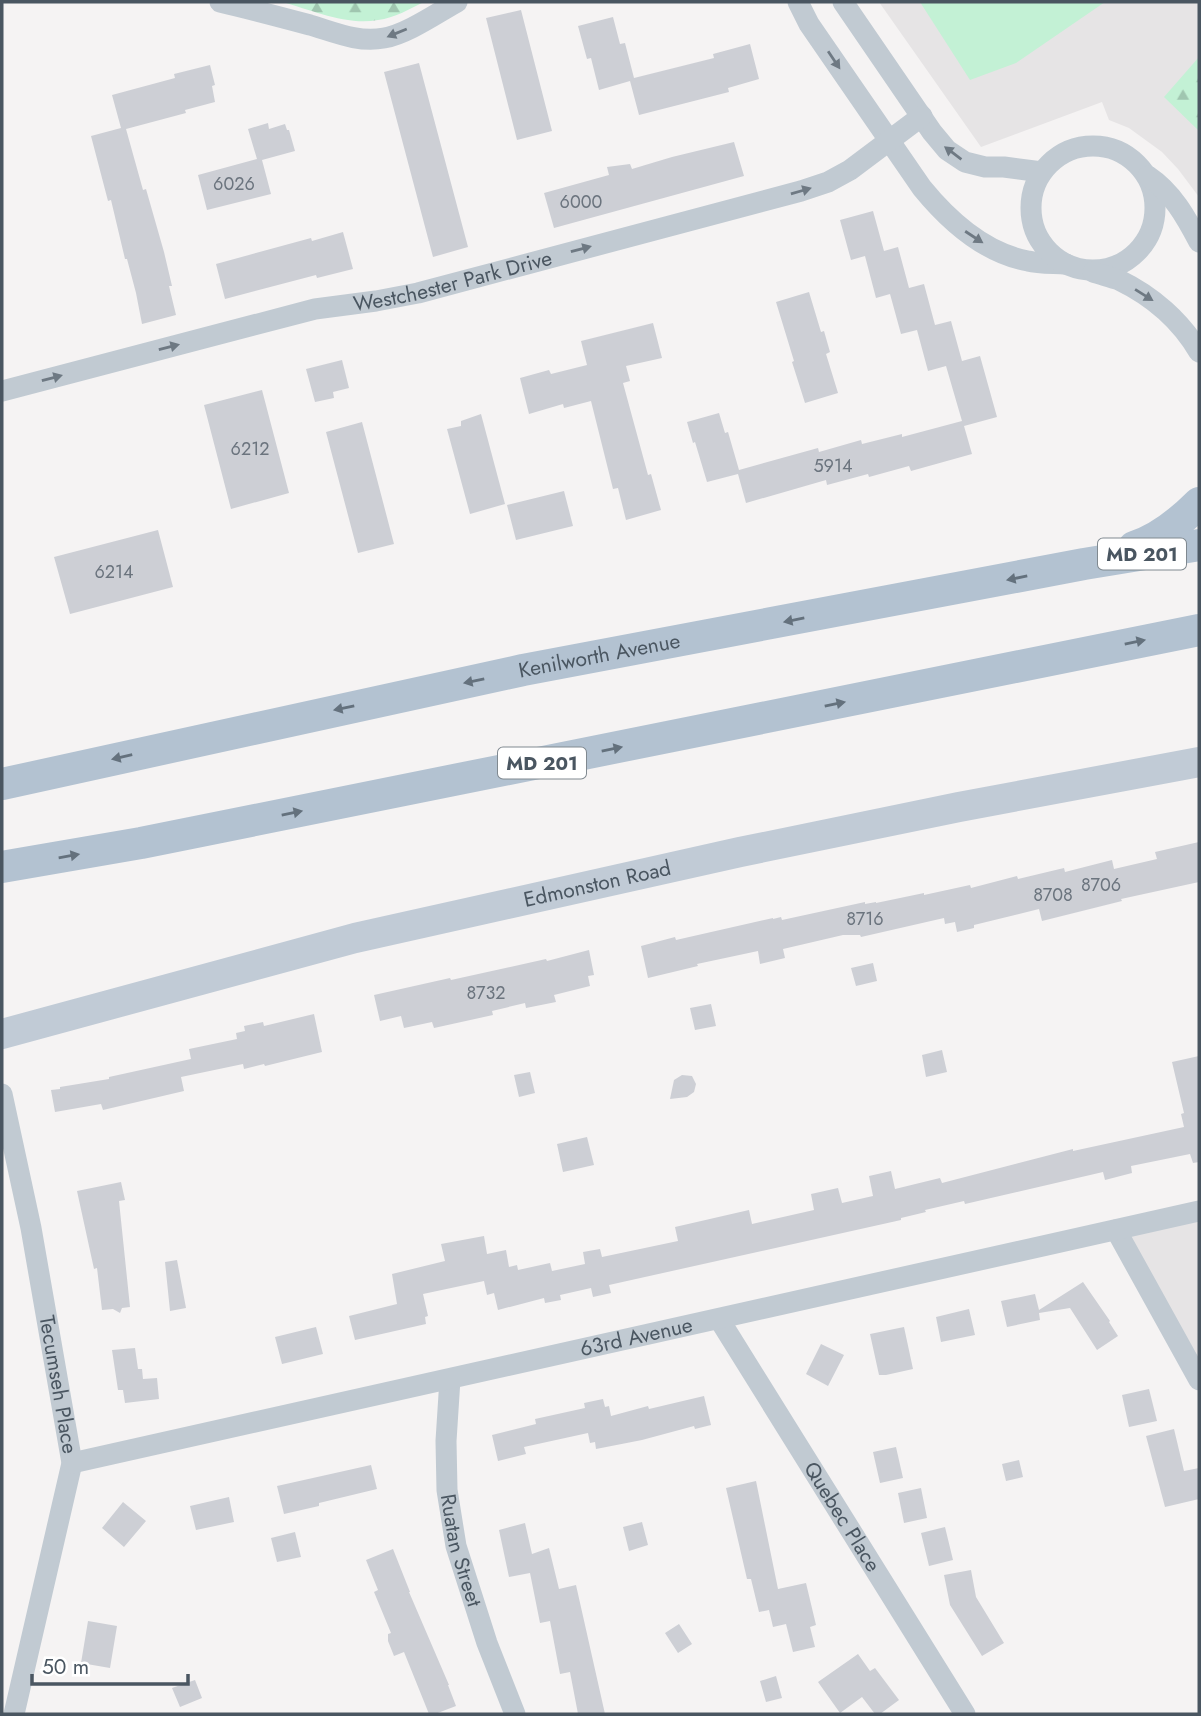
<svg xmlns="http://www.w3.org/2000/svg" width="1201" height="1716" viewBox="0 0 1201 1716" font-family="Jost,sans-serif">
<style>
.education{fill:#e6e4e5}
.grass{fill:#c3f1d5}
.forest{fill:url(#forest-firs)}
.building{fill:#cdcfd5}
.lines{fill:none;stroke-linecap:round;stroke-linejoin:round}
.street{stroke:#c1cad2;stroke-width:21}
.secondary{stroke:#c1cbd6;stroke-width:30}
.primary{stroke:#b3c2d1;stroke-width:32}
.oneway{fill:#6e7983}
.oneway2{fill:#64717d}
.labels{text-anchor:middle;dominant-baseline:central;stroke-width:5;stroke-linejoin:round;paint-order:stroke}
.number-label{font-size:18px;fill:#6b747e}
.shield{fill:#fff;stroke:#808990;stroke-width:2}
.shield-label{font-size:19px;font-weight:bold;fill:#4a5661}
.street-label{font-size:21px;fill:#4a5661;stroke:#fff}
</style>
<defs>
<pattern id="forest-firs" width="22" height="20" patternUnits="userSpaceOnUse" patternTransform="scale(1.75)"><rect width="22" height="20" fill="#c3f1d5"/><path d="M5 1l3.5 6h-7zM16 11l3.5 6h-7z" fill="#a0c6b0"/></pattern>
</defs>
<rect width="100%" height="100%" fill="#f5f3f3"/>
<!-- education -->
<path class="education" d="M879,2H1199V197L1178,169L1162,152L1129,128L1109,120L1102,102L981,147Z
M1199,1211V1380L1116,1230Z"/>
<!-- grass -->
<path class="grass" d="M920,2H1105L1016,63L970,80Z"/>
<!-- forest -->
<path class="forest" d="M282,2H424C409,9 395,18 378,20C347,26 312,10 282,2Z
M1199,57V131L1164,97Z"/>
<!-- building -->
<path class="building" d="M521,10L552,131L517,140L486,18Z
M613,17L620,44L625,43L634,78L714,58L713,54L750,44L759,79L728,88L729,92L639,115L630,81L599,90L591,58L587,59L578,26Z
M419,63L468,247L433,257L384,72Z
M210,65L215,85L212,86L215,102L185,110L186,113L126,129L143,190L146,189L164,252L172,286H169L176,315L142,324L136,293L127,259H125L111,200L108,201L91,136L121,128L112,95L175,78L174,74Z
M268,123L269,129L285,124L287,130H289L295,151L262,160L271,194L207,210L198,175L257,159L248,129Z
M734,142L744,176L554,228L544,193L609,175L607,167L630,164L632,169L672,157Z
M873,211L884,251L898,247L909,288L924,284L935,325L951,321L962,361L980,356L997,417L964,426L972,454L911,471L909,466L869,477L868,474L827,485L826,480L746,503L738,474L707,482L695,442L693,443L687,422L719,413L725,433L728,432L739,470L818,448L819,452L861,440L862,444L902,434V437L962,421L946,366L928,371L917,330L901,334L890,294L876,298L865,256L851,260L840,220Z
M343,232L353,269L317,278L316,275L225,299L216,264L311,238L312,241Z
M809,292L821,332L824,331L830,352L826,354L838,393L805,403L792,362L794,361L776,302Z
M653,323L662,358L626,366L630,381L623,383L648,475L651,474L661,510L626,520L618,488L613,489L591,401L564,408L563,404L529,414L520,378L549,370L551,374L587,365L581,341Z
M342,360L349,388L333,392L334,398L315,402L306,369Z
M262,390L289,493L231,509L204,405Z
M481,414L505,504L470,514L447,429L461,426V421Z
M362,422L394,544L358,553L326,432Z
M564,491L573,526L516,540L507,505Z
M158,530L173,587L70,614L54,557Z
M1199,842V882L1121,899L1122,901L1042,921L1039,909L974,925V928L957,932L955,922L945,924L944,918L861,937L860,935H843L783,949L785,958L760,964L758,951L697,964L698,966L648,978L641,946L675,937L676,940L773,918V919L781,917L782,920L865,902V904L876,902V903L924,893V895L970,885L971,888L1017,876L1018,879L1064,868L1065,872L1112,860L1114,869L1157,859L1155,852Z
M589,950L594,975L588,976L590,986L554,995L556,1002L526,1008L525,1003L492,1011L493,1015L434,1028L432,1022L404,1028L401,1016L380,1021L374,995L450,978L451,980L546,959L547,961Z
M873,963L877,981L856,986L851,968Z
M711,1004L716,1026L695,1030L690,1008Z
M314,1014L322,1052L265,1066L264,1064L244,1069L243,1064L181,1077L184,1091L103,1110L101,1104L55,1112L51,1090L60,1089V1087L109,1079V1077L191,1059L189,1049L237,1039L236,1033L245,1031L244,1026L263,1022L264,1026Z
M942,1050L947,1072L926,1077L922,1055Z
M1199,1056V1162L1193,1163L1190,1154L1131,1166L1132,1173L1105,1180L1103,1172L965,1204L964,1201L925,1210L926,1212L901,1218V1220L609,1285L611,1293L593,1297L591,1288L560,1295L561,1300L545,1303L544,1298L498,1310L494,1293L487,1295L484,1281L423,1294L428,1316L425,1317L426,1324L355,1340L349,1316L397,1304L392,1274L445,1261L441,1244L484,1236L487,1254L506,1250L509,1267L517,1265L518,1270L550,1263L552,1271L585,1264L583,1252L600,1249L602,1257L678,1241L675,1227L749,1210L752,1224L814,1210L811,1194L838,1188L842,1203L873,1196L869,1176L891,1171L895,1189L940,1178L942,1183L1073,1149V1151L1184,1127L1181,1114L1184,1113L1172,1062Z
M530,1072L535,1093L519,1097L514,1075Z
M682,1075L692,1076L696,1084L694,1092L687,1097L670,1099L674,1080Z
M587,1137L594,1165L563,1172L557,1144Z
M121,1182L125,1200L119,1201L130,1307L122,1308L120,1313L113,1309L102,1310L97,1268L94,1269L77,1191Z
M177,1260L186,1308L170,1311L165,1262Z
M1083,1282L1110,1321L1109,1322L1118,1336L1097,1350L1070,1308L1039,1313L1040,1320L1007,1327L1001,1301L1035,1294L1039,1310Z
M969,1309L975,1335L941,1342L936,1317Z
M316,1327L323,1354L282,1364L275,1337Z
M904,1327L913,1369L886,1375H879L870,1334Z
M821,1344L844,1355L828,1386L806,1374Z
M135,1348L138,1369H142L143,1379L157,1378L159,1399L125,1403L123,1390H118L112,1350Z
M1149,1389L1157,1421L1129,1427L1122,1395Z
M704,1396L711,1425L695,1429L694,1426L642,1440L596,1449L595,1442L590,1443L588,1433L524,1447L526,1454L498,1461L492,1435L536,1424L535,1419L585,1408L584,1403L603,1399L605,1407L609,1406L611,1416L648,1406L649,1409Z
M1174,1429L1184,1471L1199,1468V1499L1165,1507L1146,1436Z
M896,1447L903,1478L880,1483L873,1452Z
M1019,1460L1023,1477L1006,1481L1002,1464Z
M371,1465L377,1489L319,1503V1506L284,1514L277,1486Z
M756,1481L778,1589L806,1583L816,1625L810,1627L815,1647L793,1652L786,1624L773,1627L769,1610L759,1612L751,1579H747L726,1488Z
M921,1488L927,1518L904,1523L898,1493Z
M229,1497L234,1522L196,1530L190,1506Z
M123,1502L146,1521L124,1547L102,1528Z
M642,1522L648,1545L629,1551L623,1527Z
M525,1523L532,1554L549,1548L559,1589L576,1585L605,1714H578L570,1672L560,1674L550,1621L540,1623L530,1573L509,1577L499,1530Z
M945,1527L953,1560L929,1566L921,1533Z
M295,1532L301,1557L277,1562L271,1538Z
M393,1549L410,1592H409L449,1685H448L456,1706L435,1714H429L404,1652L394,1656L388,1641V1634L391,1633L374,1592L378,1590L366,1560Z
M971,1570L976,1597L1004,1643L982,1656L950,1605L944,1575Z
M88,1621L117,1626L110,1668L81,1663Z
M679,1624L692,1644L678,1653L665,1633Z
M858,1654L870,1671L875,1668L899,1700L880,1714H875L862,1697L840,1713L818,1682Z
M776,1676L782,1698L766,1702L760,1681Z
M195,1680L202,1698L180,1707L172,1688Z"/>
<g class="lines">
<!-- street -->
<g class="street">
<path d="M220,2C250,9 280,17 310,25C334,32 358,43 384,38C407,34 437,13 457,2"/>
<path d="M798,2L809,24L922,188C949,221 984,253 1028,261C1040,264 1054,263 1066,264"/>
<path d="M843,2L932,132L947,150L965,162L985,167H1004L1042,172"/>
<circle cx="1093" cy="208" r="62"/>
<path d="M1148,176C1172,192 1186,217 1199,242"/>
<path d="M1093,272C1102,275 1111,277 1119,280C1152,296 1181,321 1199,352"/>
<path id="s1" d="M2,391L315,309L376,301L418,293L801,191L828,182L850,170L922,116"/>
<path id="s2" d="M2,1094L31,1228L72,1463L14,1714"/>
<path d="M1116,1230L1199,1380"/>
<path id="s3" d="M719,1319L965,1714"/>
<path id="s4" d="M450,1379L446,1441L447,1490L456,1546L487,1643L515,1714"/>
<path id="s5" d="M72,1463L1199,1211"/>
</g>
<!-- secondary -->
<path class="secondary" id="s6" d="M2,1034L355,938L740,852L959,807L1199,762"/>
<!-- primary -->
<g class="primary">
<path d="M1134,547C1159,539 1181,521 1199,503"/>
<path id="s7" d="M2,784L523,670L1084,564L1199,545"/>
<path d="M2,867L141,843L1199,630"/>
</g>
</g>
<!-- one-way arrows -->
<defs><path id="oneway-solid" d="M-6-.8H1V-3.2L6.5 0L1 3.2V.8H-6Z" transform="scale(1.75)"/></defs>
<g class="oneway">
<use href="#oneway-solid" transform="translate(397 33) rotate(158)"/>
<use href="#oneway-solid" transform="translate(834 60) rotate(56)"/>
<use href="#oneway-solid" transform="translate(953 153) rotate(-143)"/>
<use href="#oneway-solid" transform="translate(801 191) rotate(-16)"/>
<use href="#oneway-solid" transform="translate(974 237) rotate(33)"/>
<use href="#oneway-solid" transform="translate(581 249) rotate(-15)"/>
<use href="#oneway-solid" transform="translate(1144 295) rotate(32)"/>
<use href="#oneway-solid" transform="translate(169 347) rotate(-14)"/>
<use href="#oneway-solid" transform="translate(52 378) rotate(-15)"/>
</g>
<g class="oneway2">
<use href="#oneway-solid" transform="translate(1017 578) rotate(168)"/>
<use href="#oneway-solid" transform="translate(794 620) rotate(169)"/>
<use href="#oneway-solid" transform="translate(1135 642) rotate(-12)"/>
<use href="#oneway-solid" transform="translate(474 681) rotate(168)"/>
<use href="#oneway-solid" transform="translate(835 704) rotate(-12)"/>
<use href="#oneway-solid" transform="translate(344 708) rotate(168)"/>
<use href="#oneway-solid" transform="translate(612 749) rotate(-11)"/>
<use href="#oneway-solid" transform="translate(122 757) rotate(167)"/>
<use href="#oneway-solid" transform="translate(292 813) rotate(-11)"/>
<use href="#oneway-solid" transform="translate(69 856) rotate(-10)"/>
</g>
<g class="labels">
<!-- number labels -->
<g class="number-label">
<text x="234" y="184">6026</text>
<text x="581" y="202">6000</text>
<text x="250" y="449">6212</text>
<text x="833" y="466">5914</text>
<text x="114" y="572">6214</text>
<text x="1101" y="885">8706</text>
<text x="1053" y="895">8708</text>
<text x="865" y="919">8716</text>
<text x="486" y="993">8732</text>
</g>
<!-- shield labels -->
<g class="shield">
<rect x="1098" y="538.5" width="88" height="31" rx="5"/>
<rect x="498" y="747.5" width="88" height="31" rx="5"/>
</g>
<g class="shield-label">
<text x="1142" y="554">MD 201</text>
<text x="542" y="763">MD 201</text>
</g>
<!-- street labels -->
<g class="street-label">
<text stroke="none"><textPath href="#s1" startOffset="464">Westchester Park Drive</textPath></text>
<text stroke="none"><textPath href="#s7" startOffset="611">Kenilworth Avenue</textPath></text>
<text stroke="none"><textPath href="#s6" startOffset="614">Edmonston Road</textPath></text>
<text stroke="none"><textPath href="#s5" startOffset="578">63rd Avenue</textPath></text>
<text stroke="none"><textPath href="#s2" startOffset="296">Tecumseh Place</textPath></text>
<text stroke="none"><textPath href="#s3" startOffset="233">Quebec Place</textPath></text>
<text stroke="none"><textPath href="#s4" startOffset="173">Ruatan Street</textPath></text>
</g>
</g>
<!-- border -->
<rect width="1201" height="1716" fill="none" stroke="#4a5661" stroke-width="7"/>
<!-- scale -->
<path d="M32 1674v10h156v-10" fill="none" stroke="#4a5661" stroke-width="3.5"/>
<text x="42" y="1674" font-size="21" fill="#4a5661" stroke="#ffffff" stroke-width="5" paint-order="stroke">50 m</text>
</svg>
